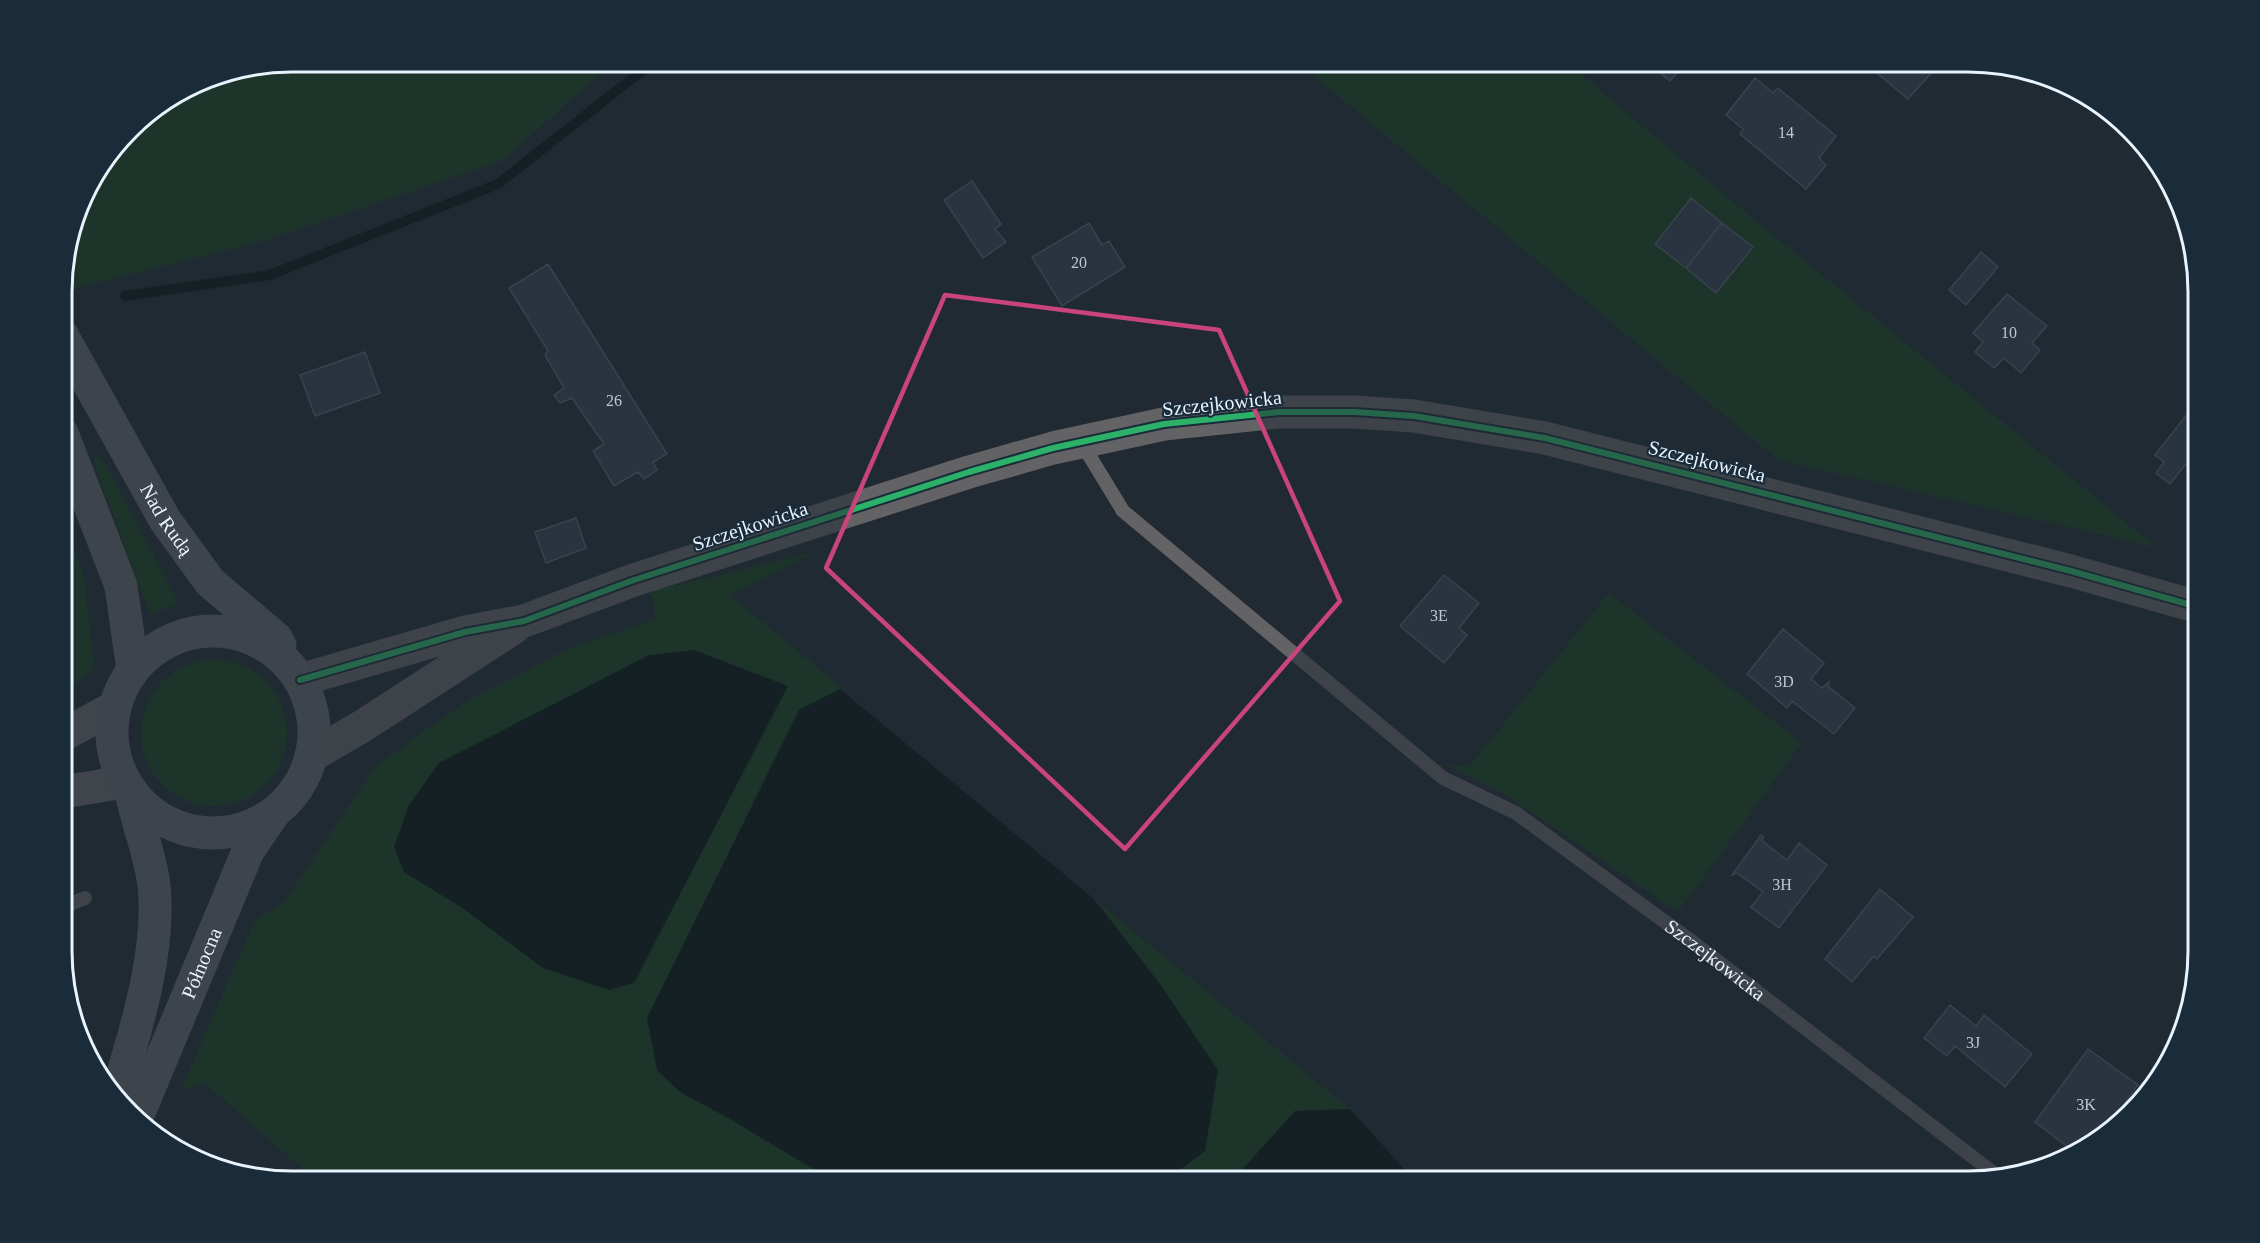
<svg xmlns="http://www.w3.org/2000/svg" width="2260" height="1243" viewBox="0 0 2260 1243" font-family="Georgia,serif">
<style>
.green{fill:#1a4120;fill-rule:evenodd}
.water{fill:#081415}
.lines{fill:none;stroke-linecap:round;stroke-linejoin:round}
.stream{stroke:#081415;stroke-width:10}
.building{fill:#344250;stroke:#586068;stroke-width:1.5}
.service{stroke:#636265;stroke-width:14}
.tertiary{stroke:#636265;stroke-width:33}
.secondary{stroke:#656669;stroke-width:33}
.primary{stroke:#626468;stroke-width:33}
.cycleway-casing{stroke:#1a2b3a;stroke-width:10}
.cycleway{stroke:#2db169;stroke-width:6}
.marked{fill:none;stroke:#ca447c;stroke-width:4.5;stroke-linejoin:round}
.labels{text-anchor:middle;dominant-baseline:central;stroke-width:4.5;stroke-linejoin:round;paint-order:stroke}
.number-label{font-size:16px;fill:#bbc7d2}
.street-label{font-size:20px;fill:#e8f3fe;stroke:#1a2b3a}
.rim{fill:none;stroke:#e8f3fe;stroke-width:3}
</style>
<rect width="100%" height="100%" fill="#212a33"/>
<!-- green -->
<path class="green" d="M292,62H613L502,161L257,243L73,289L65,267L85,190L140,119L204,79Z
M1297,62H1566L1762,226L2156,547L1778,460Z
M95,456L102,458L179,603L150,615L94,463Z
M63,520L84,576L94,668L63,695Z
M814,553L730,595L843,689L799,710L680,1092L849,1181H316L204,1082L180,1092L255,920L285,901L375,767L462,704L569,648L656,619L651,591ZM439,763L461,907L405,872Z
M1609,593L1802,743L1678,912L1506,795L1446,765L1469,767Z
M141 733a73 73 0 1 1 146 0a73 73 0 1 1-146 0Z
M1094,899L1350,1109L1295,1111L1232,1181H1164L1205,1151L1218,1070L1160,984Z"/>
<!-- water -->
<path class="water" d="M694,650L788,686L634,983L609,990L543,968L461,907L404,872L394,847L409,805L439,763L649,655Z
M840,689L1094,899L1160,984L1218,1070L1205,1151L1164,1181H846L810,1167L730,1119L680,1092L657,1070L647,1018L799,710Z
M1350,1109L1415,1181H1232L1295,1111Z"/>
<g class="lines">
<!-- stream -->
<path class="stream" d="M125,296L270,275L498,184L653,62"/>
</g>
<!-- building -->
<path class="building" d="M1646,62H1686L1670,81Z
M1806,62H1829L1820,73Z
M1864,62H1933L1929,67L1933,71L1908,99Z
M1755,78L1773,93L1778,88L1836,136L1819,158L1826,165L1806,189L1740,134L1743,129L1726,115Z
M972,181L1001,224L995,229L1006,242L983,258L944,200Z
M1691,198L1722,223L1686,268L1655,244Z
M1089,223L1102,245L1109,241L1125,267L1062,306L1032,257Z
M1722,223L1753,247L1716,293L1686,268Z
M1981,252L1998,267L1966,305L1949,290Z
M548,264L667,454L653,462L657,470L644,479L638,472L614,486L593,451L604,444L572,398L560,403L554,395L564,388L545,355L548,351L509,288Z
M2007,294L2047,326L2032,343L2040,350L2021,373L2004,358L1994,368L1975,352L1983,342L1973,333Z
M365,352L380,393L315,416L300,375Z
M2188,413L2197,420V450L2170,484L2156,473L2164,462L2155,455Z
M576,518L586,548L546,563L535,532Z
M1444,575L1479,603L1459,628L1467,635L1444,663L1400,626Z
M1783,629L1824,663L1811,679L1822,688L1829,682L1828,686L1855,708L1834,734L1792,701L1787,708L1747,674Z
M1761,835L1764,837L1761,840L1787,860L1799,843L1827,865L1779,928L1751,907L1763,892L1737,873L1732,875Z
M1880,889L1913,917L1877,959L1874,956L1852,982L1825,959Z
M1950,1005L1976,1026L1984,1015L2032,1054L2005,1087L1955,1046L1947,1056L1924,1038Z
M2088,1049L2138,1085L2096,1143L2076,1153L2035,1122Z"/>
<g class="lines">
<!-- service -->
<g class="service">
<path id="s1" d="M1081,442L1123,511L1443,778L1516,813L1694,943L2000,1178"/>
<path d="M63,907L85,898"/>
</g>
<!-- tertiary -->
<path class="tertiary" d="M300,680L465,632L524,621L631,581L969,472L1053,448L1164,424L1279,412H1354L1414,416L1545,438L2071,571L2198,607
M311,756L361,727L515,627"/>
<!-- secondary -->
<path class="secondary" d="M63,735L115,707
M63,792L124,782"/>
<!-- primary -->
<g class="primary">
<path id="s2" d="M62,335L165,520L210,582L276,638L280,645"/>
<path d="M62,433L121,586L133,670"/>
<circle cx="213" cy="732" r="101"/>
<path d="M116,1097C135,1033 161,952 154,885C150,853 137,823 131,791"/>
<path id="s3" d="M136,1120L248,851L274,813"/>
</g>
<!-- cycleway casing -->
<g class="cycleway-casing">
<path id="cycleway" d="M300,680L465,632L524,621L631,581L969,472L1053,448L1164,424L1279,412H1354L1414,416L1545,438L2071,571L2198,607"/>
</g>
<!-- cycleway -->
<use href="#cycleway" class="cycleway"/>
</g>
<!-- marked area -->
<path d="M0 0H2260V1243H0ZM945,295L1219,330L1340,601L1125,849L826,568Z" fill="#212a33" fill-opacity=".55" fill-rule="evenodd"/>
<path class="marked" d="M945,295L1219,330L1340,601L1125,849L826,568Z"/>
<g class="labels">
<!-- number labels -->
<g class="number-label">
<text x="1786" y="132">14</text>
<text x="1079" y="262">20</text>
<text x="2009" y="332">10</text>
<text x="614" y="400">26</text>
<text x="1439" y="615">3E</text>
<text x="1784" y="681">3D</text>
<text x="1782" y="884">3H</text>
<text x="1973" y="1042">3J</text>
<text x="2086" y="1104">3K</text>
</g>
<!-- street labels -->
<g class="street-label">
<text transform="translate(1222 403) rotate(-6)">Szczejkowicka</text>
<text transform="translate(1707 461) rotate(14)">Szczejkowicka</text>
<text stroke="none"><textPath href="#s2" startOffset="212">Nad Rudą</textPath></text>
<text transform="translate(750 526) rotate(-18)">Szczejkowicka</text>
<text stroke="none"><textPath href="#s1" startOffset="826">Szczejkowicka</textPath></text>
<text stroke="none"><textPath href="#s3" startOffset="170">Północna</textPath></text>
</g>
</g>
<!-- crop -->
<path d="M0 0H2260V1243H0ZM292 72H1968A220 220 0 0 1 2188 292V951A220 220 0 0 1 1968 1171H292A220 220 0 0 1 72 951V292A220 220 0 0 1 292 72Z" fill="#1a2b3a" fill-rule="evenodd"/>
<path class="rim" d="M292 72H1968A220 220 0 0 1 2188 292V951A220 220 0 0 1 1968 1171H292A220 220 0 0 1 72 951V292A220 220 0 0 1 292 72Z"/>
</svg>
